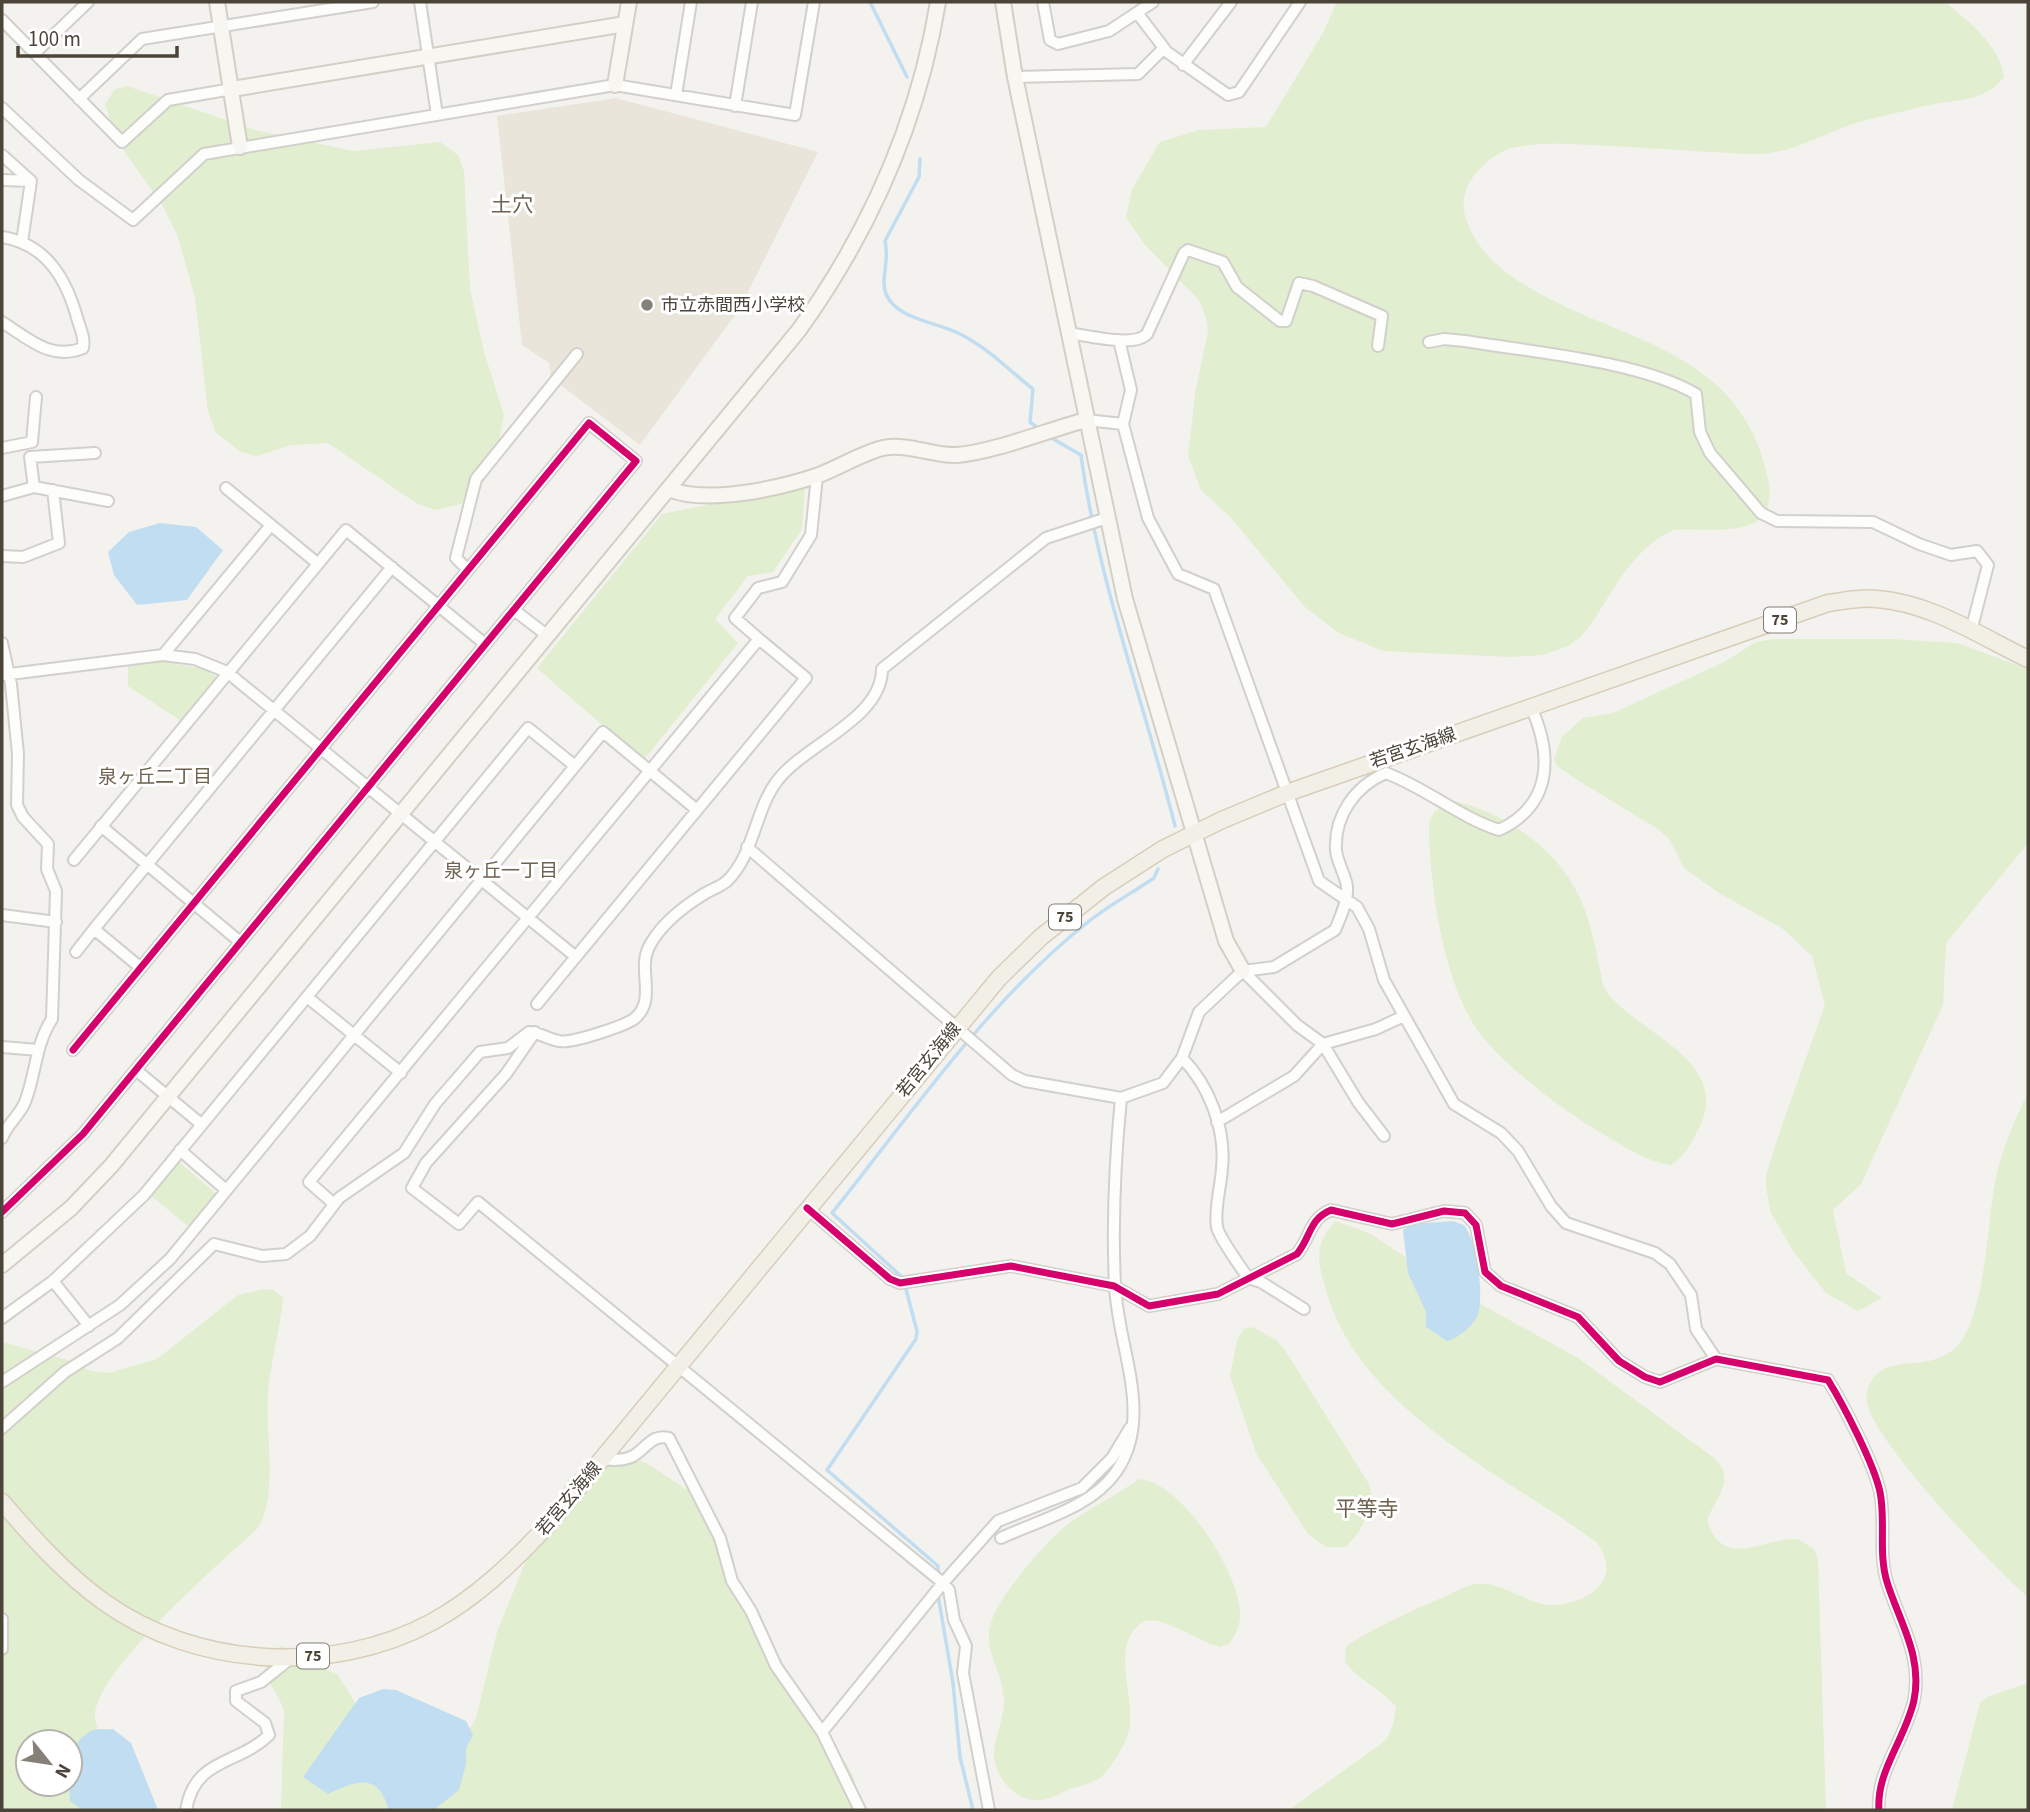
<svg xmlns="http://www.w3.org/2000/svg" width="2030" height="1812" viewBox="0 0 2030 1812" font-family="'Source Sans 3','Noto Sans JP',sans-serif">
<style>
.education{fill:#eae5da}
.green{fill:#e1eecf;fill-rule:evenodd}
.water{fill:#c0ddf1}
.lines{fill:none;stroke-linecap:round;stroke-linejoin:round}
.stream{stroke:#c0ddf1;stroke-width:3.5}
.street-casing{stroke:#d2d0cb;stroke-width:14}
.secondary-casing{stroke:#d3cfc5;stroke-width:18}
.primary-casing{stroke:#d6cebb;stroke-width:19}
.street{stroke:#fdfdfc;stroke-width:10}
.secondary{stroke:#f7f6f1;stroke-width:14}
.primary{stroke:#f2efe6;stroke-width:16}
.cycleway-casing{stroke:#fff;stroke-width:11}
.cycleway{stroke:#d6006c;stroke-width:7}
.poi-dot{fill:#868178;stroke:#fff;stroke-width:2.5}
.labels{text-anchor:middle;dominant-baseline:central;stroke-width:6;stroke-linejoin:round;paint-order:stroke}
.shield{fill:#fff;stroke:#817c74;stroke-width:2}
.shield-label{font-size:16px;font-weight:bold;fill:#4b4439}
.poi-label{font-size:18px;fill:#4b4439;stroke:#fff;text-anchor:start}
.street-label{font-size:18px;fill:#4b4439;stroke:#fff}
.neighbourhood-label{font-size:19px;fill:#6e6250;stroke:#fff}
.quarter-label{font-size:21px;fill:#6e6250;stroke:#fff}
</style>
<rect width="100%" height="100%" fill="#f4f2ee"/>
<!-- education -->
<path class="education" d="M616,98L818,152L740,308L640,445L551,378L549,363L522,345L497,116Z"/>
<!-- green -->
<path class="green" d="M1337,2H1945C1969,22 1999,44 2004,77C1984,104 1951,99 1920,107C1898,113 1875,117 1853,124C1821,135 1794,152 1760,154C1743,155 1725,152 1708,152C1669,149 1631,147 1592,145C1565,144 1538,142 1512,148C1493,153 1473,172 1466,190C1455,220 1484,256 1507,273C1601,343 1739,337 1768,479C1781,543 1714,527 1673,530C1627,551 1611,600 1581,637L1568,646L1543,655L1511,657L1383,651L1339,633L1305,607L1231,518L1201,490L1188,456L1196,388L1208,332L1206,317L1199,300L1145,245L1126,217L1132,189L1160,142L1199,130L1266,127L1323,33Z
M127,86L255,130L353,151L440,142L458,155L464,171L470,289L484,352L504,415L496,457L484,481L461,504L435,510L416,503L328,443L291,445L257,456L241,452L216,433L208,411L195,298L178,237L163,206L117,141L105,104L115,89Z
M805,485L802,529L773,572L748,576L715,619L738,643L643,761L537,668L662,514Z
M1774,639H1891L1957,643L2028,669V843L1946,943L1943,1005L1861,1184L1833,1210L1846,1273L1882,1298L1858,1311L1826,1293L1793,1251L1770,1211L1766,1186V1175L1781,1128L1825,1005L1812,956L1783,929L1719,893L1684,868L1669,839L1658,829L1579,781L1557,766L1554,759L1562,737L1583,718L1613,713L1724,662L1756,642Z
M159,661L204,669L216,677L181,721L128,686V665Z
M1450,800C1502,811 1554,846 1578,894C1592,921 1597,958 1604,988C1634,1034 1737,1059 1697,1132C1690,1145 1684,1157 1671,1165C1643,1161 1619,1143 1595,1129C1559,1108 1491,1056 1471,1020C1442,970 1429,881 1429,823L1434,812Z
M2028,1092V1597C1995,1569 1872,1440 1867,1402C1865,1392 1870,1380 1878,1373C1900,1354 1944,1376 1966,1333C1986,1293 1987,1226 1995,1182C2001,1151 2015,1120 2028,1092Z
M178,1161L215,1193L188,1226L150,1195Z
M1335,1221L1369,1233L1457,1291L1578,1358L1714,1458C1737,1479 1716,1497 1707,1520C1723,1571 1762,1538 1798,1539L1814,1549L1818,1559L1826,1810H1289L1386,1740L1393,1725L1396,1707C1382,1688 1358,1681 1345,1662L1346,1646L1351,1643C1382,1624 1413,1610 1446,1596C1455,1592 1467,1585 1476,1584C1503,1581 1527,1605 1553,1605C1591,1604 1624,1576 1596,1542C1502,1473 1359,1409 1326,1290C1317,1259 1314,1246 1335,1221Z
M264,1289L274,1290L283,1298C280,1327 273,1355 269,1383C263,1426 280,1492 258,1528C223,1560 93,1673 95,1717C96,1738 127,1789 137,1810H2V1342L68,1360L91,1371L108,1373L157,1359L238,1295ZM28,1742H70V1784H28Z
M1252,1327L1276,1340L1286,1352L1369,1484L1373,1506L1358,1533L1346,1547H1326L1308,1534L1256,1453L1230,1376L1237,1340L1244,1329Z
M612,1449L648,1464L695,1495L729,1558L755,1634L828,1732L853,1776L862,1810H281L284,1712C277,1685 257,1681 270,1651L282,1646L338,1675L359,1709L451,1759L476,1718L497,1632L536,1536L567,1481L595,1456Z
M1139,1479C1182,1482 1238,1571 1240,1612C1241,1623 1236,1634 1230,1643L1220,1647C1200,1643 1157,1611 1141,1623C1109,1647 1136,1696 1129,1729C1126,1744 1116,1759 1107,1771C1097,1783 1084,1785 1070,1789C1061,1793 1050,1799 1040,1800C1019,1803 999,1781 995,1763C990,1743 1005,1721 1004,1700C1002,1660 974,1647 999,1605C1013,1581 1049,1537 1072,1521C1094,1506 1118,1494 1139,1479Z
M2028,1683V1810H1952L1980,1703L1987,1697Z"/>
<!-- water -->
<path class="water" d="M160,523L196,527L223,550L187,600L137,605L114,575L108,552L129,532Z
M1453,1221L1464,1225C1477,1242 1483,1290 1479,1311C1476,1324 1459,1338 1447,1341L1426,1327V1312L1408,1273L1403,1230L1413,1224Z
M383,1689L396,1690L466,1721L473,1735L466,1748V1764L459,1790L434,1810H389C378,1772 357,1780 328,1794L303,1777L359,1698Z
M113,1729L131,1743L158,1810H82L70,1801C69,1775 64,1746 91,1731C96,1728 107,1730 113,1729Z"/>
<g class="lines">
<!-- stream -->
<path class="stream" d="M870,2L907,77
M920,159L919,177L885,241C890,261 880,279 886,294C897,320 938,322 960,334C988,348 1009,370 1033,389L1030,422L1039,429
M1048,436L1081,455C1098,581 1144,702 1175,826
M938,1574V1566L827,1470L916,1339L917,1331L903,1278L832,1213C912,1113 987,1002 1088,922C1108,906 1132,893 1154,878L1158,869
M938,1595L953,1683L960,1757L973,1810"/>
<!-- street casing -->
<g class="street-casing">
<path id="street" d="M420,2L437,115
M1043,2L1050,40L1058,44L1109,31L1153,2
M1138,14L1167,52L1228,95L1239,92L1300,2
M2,20L122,142L168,100L232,89
M35,53L88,2
M1183,65L1231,2
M1015,77L1138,74L1164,48
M676,95L691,2
M79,99L142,39L373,2
M735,106L752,2
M2,108L79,180L133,220L204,154L615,85L795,115L814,2
M2,155L31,181L22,242
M2,180L31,181
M2,237C47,244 67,280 78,321C81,330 85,339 83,348C51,361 29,339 2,322
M1068,333C1087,335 1134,348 1147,334L1184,253L1188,250L1223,262L1237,287L1280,321H1286L1299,283L1313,286L1382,316L1378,346
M1119,340L1131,390L1123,424L1148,518L1178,574L1214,589L1319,881L1357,907L1369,929L1384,980L1454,1104L1501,1133L1518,1151L1551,1206L1566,1223L1655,1253L1670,1264L1691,1295L1696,1329L1716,1359
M1429,342L1444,339L1465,341C1531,352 1640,361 1696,394L1700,432L1710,453L1761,513L1777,521L1873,522L1919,544L1951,555L1977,551L1988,565L1971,631
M1086,420L1123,424
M2,448L32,442L36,397
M34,487L30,457L95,453
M226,488L271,525
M2,496L34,487L108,501
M2,556L23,557L59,543L53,490
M468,570L456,558L476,479L577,354
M514,610L548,636
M759,639L735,618L758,588L782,582L811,535L817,476
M2,643L11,684L18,754L17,805L23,817L48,844L47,869L56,891L52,1019C35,1045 36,1074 25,1102C20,1115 7,1124 2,1138
M163,655L271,525L317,563
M2,675L163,655L195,659L227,672L576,957
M101,826L239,941
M747,847L1012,1075L1025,1081L1121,1098L1163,1083L1182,1058L1199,1012L1233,980L1243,971L1274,967L1335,930C1340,918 1348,901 1347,887C1346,875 1337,863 1336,850C1334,816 1355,786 1386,773C1426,788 1459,817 1499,830C1552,805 1553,756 1531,707
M74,860L346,530L485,644
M2,915L56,922
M76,952L94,929
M141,968L94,929L392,567
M1243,971L1297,1025L1323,1044L1358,1102L1384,1136
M307,997L401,1073
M535,1032L506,1074L426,1163L412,1188L459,1224L478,1202L943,1583L949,1590L954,1620L966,1646L963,1673L989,1810
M2,1047L38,1050
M1182,1058C1209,1085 1226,1129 1222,1168C1221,1187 1214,1208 1217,1227C1219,1238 1241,1267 1248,1278L1261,1282L1304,1309
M136,1070L201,1124
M1217,1122L1294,1076L1323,1044L1376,1029L1404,1016
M180,1150L226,1190
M334,1204L309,1182L759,639L806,678L537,1004
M807,1208L890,1279L900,1283L1011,1266L1114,1286L1149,1306L1218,1294L1297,1254C1311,1237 1309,1219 1331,1210L1392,1224L1444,1211L1465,1213L1476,1225L1485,1272L1501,1286L1578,1317L1619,1361L1645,1377L1660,1382L1716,1359L1828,1380C1844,1406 1874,1464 1880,1492C1886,1521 1878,1552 1887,1582C1899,1621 1923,1656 1914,1700C1906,1738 1876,1771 1879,1810
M2,1212L83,1134L636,461L589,423L73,1050
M53,1281L89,1326
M2,1318L53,1281L144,1195L528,728L575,766
M2,1382L120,1305L170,1259L603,732L697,810
M2,1428L65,1372L118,1338L214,1244L262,1256L286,1254L310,1236L339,1198L404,1153L435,1104L480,1052L508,1048L529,1032C540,1033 548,1039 559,1041C571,1044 624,1026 634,1019C657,1001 638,971 648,949C659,925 683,907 704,894C712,889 720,887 727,881C754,855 755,810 777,781C805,744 882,719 882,669L1046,538L1107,518
M603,1459C612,1460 622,1461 631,1457C645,1451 651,1433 669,1438L720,1538L732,1581L751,1611L776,1666L822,1732L860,1810
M1001,1538C1039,1520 1091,1508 1116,1472C1155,1416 1117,1346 1115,1285C1112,1223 1115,1160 1121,1098
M2,1619V1649
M822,1732L943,1583L998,1521L1082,1488L1112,1458L1130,1428
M186,1810C195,1757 237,1766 269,1735L265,1723L236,1701V1691L261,1682L291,1658"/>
</g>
<!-- secondary casing -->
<g class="secondary-casing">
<path id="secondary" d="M217,2L240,147
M1003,2L1015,77L1125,599L1226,941L1243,971
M615,85L629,2
M232,89L625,24
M669,489C706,505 781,488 819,475C840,467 862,453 883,448C908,443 933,456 957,455C994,452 1048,430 1086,420
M2,1265L71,1208L111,1166L799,330C870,231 918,123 938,2"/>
</g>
<!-- primary casing -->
<g class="primary-casing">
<path id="primary" d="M2,1502C33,1538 65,1574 104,1602C196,1668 332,1676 432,1622C476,1598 511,1564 545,1528L999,978L1041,937L1104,887L1163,849L1222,820L1287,793L1828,603C1844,601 1861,597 1877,599C1931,603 1980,636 2028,659"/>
</g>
<!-- street -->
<use href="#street" class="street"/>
<!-- secondary -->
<use href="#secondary" class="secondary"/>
<!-- primary -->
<use href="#primary" class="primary"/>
<!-- cycleway casing -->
<g class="cycleway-casing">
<path id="cycleway" d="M807,1208L890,1279L900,1283L1011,1266L1114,1286L1149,1306L1218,1294L1297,1254C1311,1237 1309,1219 1331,1210L1392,1224L1444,1211L1465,1213L1476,1225L1485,1272L1501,1286L1578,1317L1619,1361L1645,1377L1660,1382L1716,1359L1828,1380C1844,1406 1874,1464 1880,1492C1886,1521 1878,1552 1887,1582C1899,1621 1923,1656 1914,1700C1906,1738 1876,1771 1879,1810
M2,1212L83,1134L636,461L589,423L73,1050"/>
</g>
<!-- cycleway -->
<use href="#cycleway" class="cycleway"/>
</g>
<!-- markers -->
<circle class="poi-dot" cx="647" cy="305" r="7"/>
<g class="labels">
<!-- shield labels -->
<g class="shield">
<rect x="1764" y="607.5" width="32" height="25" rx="5"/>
<rect x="1049" y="904.5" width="32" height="25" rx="5"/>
<rect x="297" y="1643.5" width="32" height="25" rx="5"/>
</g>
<g class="shield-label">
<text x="1780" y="620">75</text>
<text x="1065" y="917">75</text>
<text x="313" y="1656">75</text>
</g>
<!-- poi labels -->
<g class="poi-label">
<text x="661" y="305">市立赤間西小学校</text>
</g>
<!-- street labels -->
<g class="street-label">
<text transform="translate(1413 748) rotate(-19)">若宮玄海線</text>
<text transform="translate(929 1060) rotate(-51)">若宮玄海線</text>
<text transform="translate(569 1499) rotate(-50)">若宮玄海線</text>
</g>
<!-- neighbourhood labels -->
<g class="neighbourhood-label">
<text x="155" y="777">泉ヶ丘二丁目</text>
<text x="501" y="871">泉ヶ丘一丁目</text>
</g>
<!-- quarter labels -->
<g class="quarter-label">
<text x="512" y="205">土穴</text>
<text x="1367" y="1509">平等寺</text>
</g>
</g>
<!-- border -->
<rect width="2030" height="1812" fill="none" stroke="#4b4439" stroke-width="7"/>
<!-- north arrow -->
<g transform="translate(49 1763) rotate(120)"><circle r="33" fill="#ffffff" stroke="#b7b4b0" stroke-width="2"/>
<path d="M0-5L12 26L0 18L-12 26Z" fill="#868178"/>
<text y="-10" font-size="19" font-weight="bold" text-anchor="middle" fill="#4b4439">N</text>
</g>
<!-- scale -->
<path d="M18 46v10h159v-10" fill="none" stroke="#4b4439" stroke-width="3.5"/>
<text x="28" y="46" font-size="21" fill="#4b4439" stroke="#ffffff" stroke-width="5" paint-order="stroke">100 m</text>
</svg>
